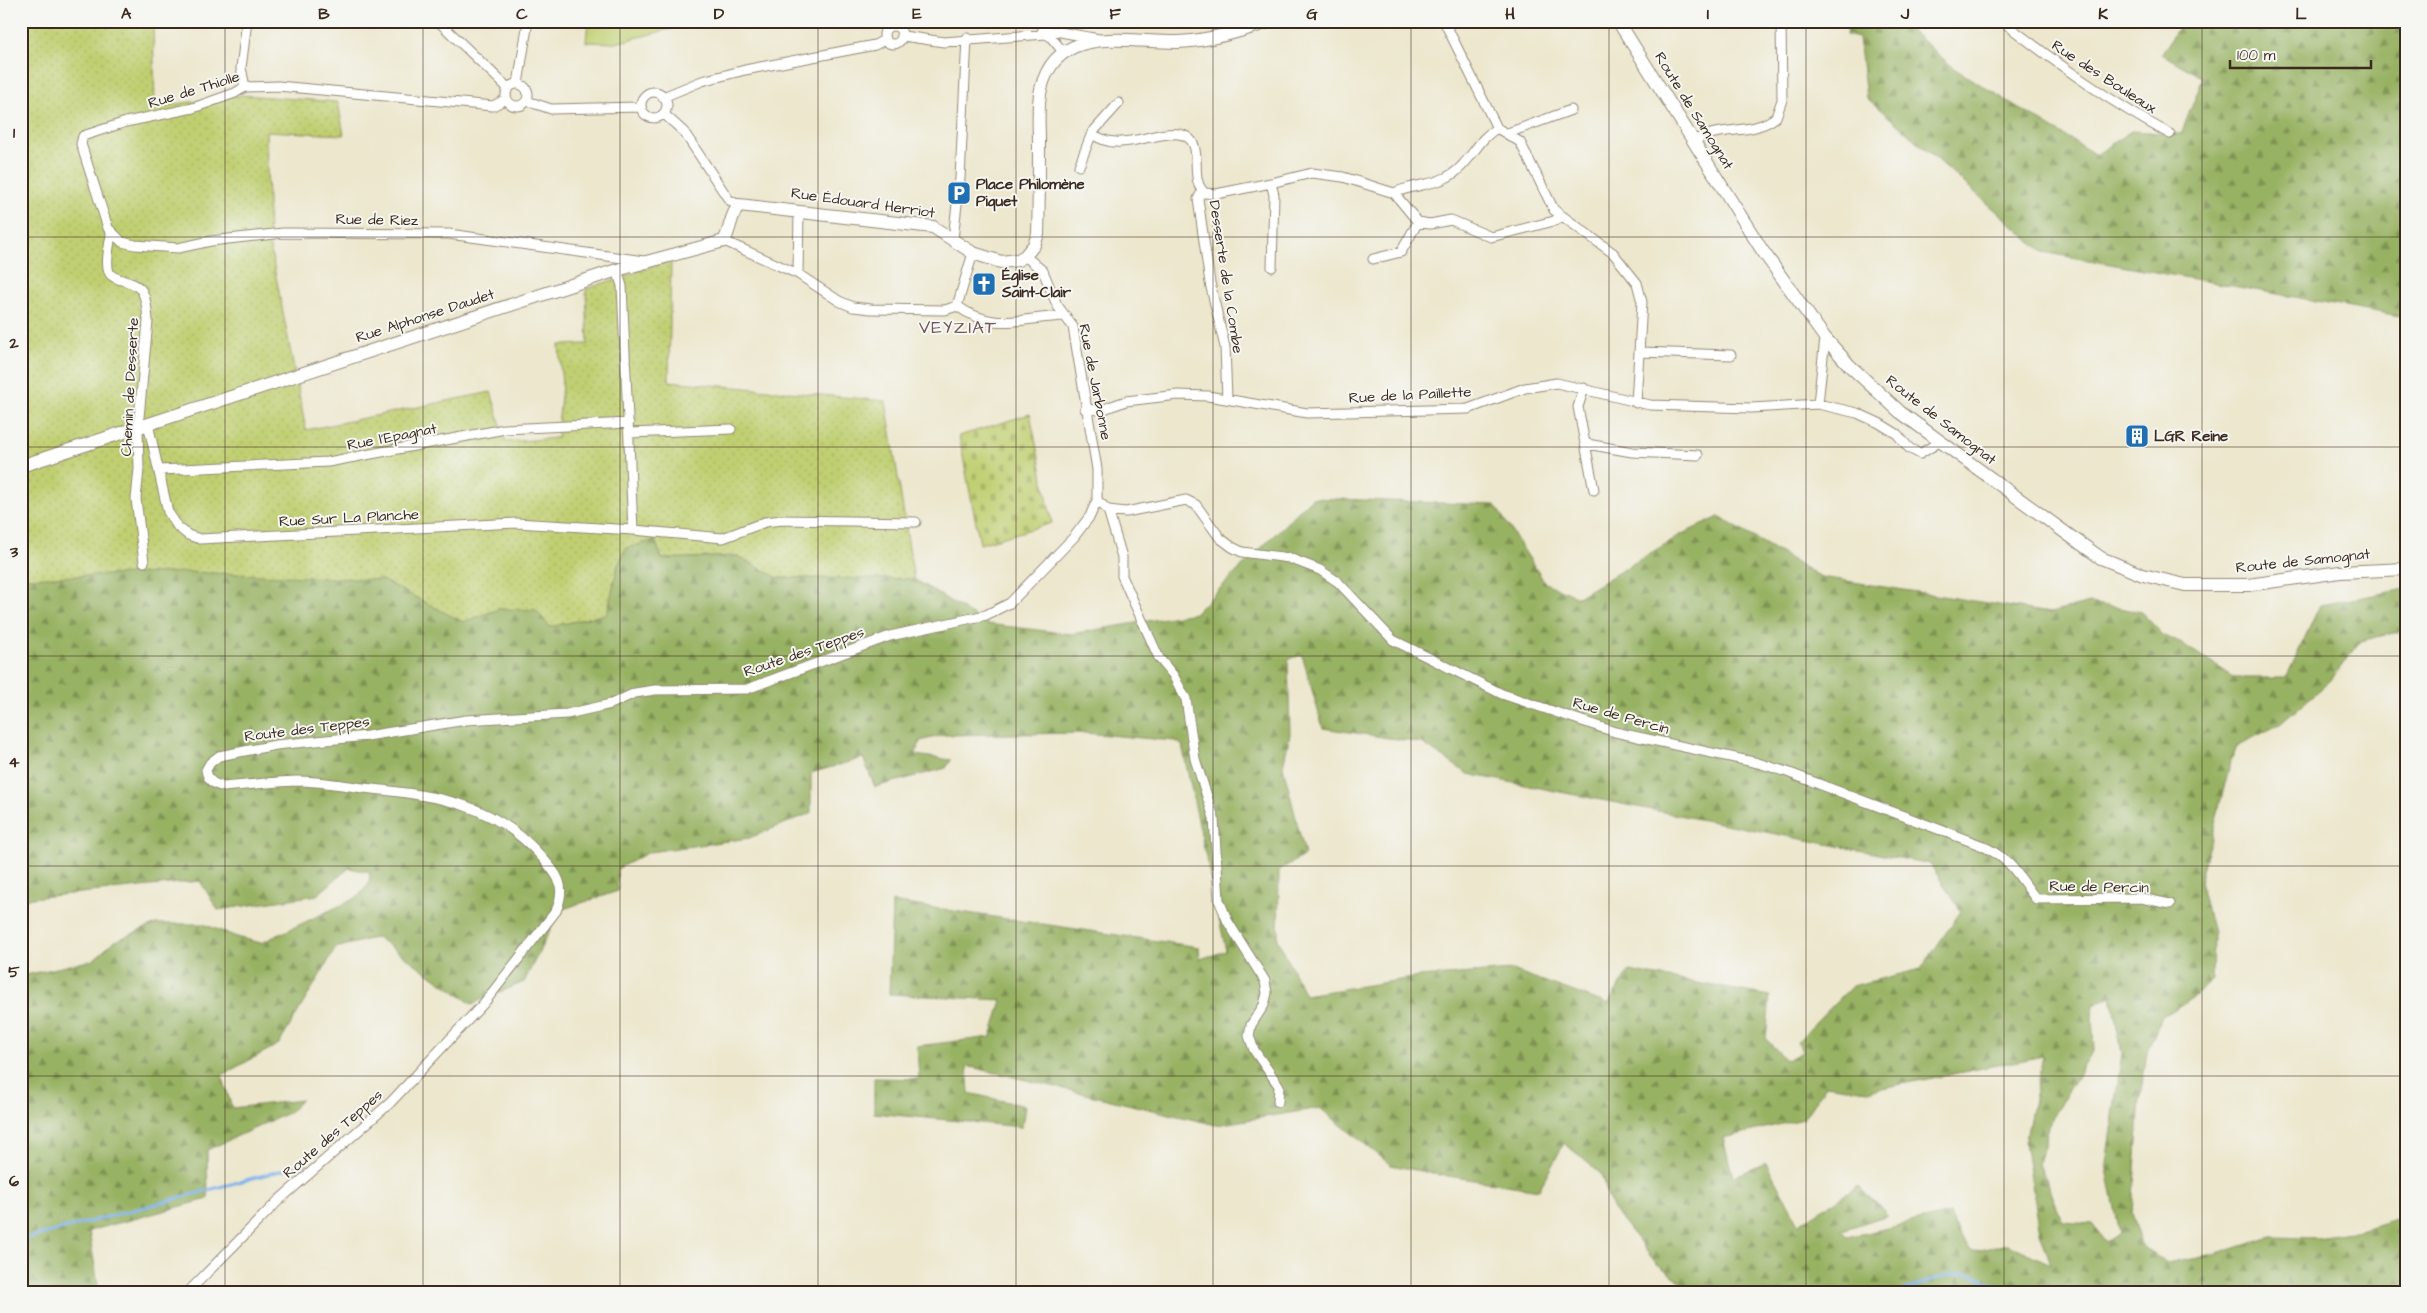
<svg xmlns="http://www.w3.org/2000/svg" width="2427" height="1313" viewBox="0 0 2427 1313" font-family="'Architects Daughter',sans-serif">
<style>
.grass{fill:url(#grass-dots);stroke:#7e7c48}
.forest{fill:url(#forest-firs);stroke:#6a6e40;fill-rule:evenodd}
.cemetery{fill:url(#cemetery-stones);stroke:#7e7c48}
.green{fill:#c0cf71;stroke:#7e7c48}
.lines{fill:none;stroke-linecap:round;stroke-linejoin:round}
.stream{stroke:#80b2ec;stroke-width:3}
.street-casing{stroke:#948876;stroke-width:11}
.secondary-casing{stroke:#948876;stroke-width:14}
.street{stroke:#fff;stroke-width:9}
.secondary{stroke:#fff;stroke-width:12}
.grid{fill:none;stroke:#3b2a1e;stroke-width:1;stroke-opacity:0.55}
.labels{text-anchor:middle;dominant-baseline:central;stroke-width:4;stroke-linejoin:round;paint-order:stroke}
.street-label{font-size:15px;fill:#3b2a1e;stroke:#f6f6f2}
.poi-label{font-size:15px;font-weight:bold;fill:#3b2a1e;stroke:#f6f6f2;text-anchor:start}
.quarter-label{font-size:18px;letter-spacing:1px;fill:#6f5556;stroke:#f6f6f2}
.neatline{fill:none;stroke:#3b2a1e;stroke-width:2}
.grid-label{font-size:16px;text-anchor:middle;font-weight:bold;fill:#3b2a1e}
</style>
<defs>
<pattern id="grass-dots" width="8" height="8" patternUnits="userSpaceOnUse" patternTransform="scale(1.25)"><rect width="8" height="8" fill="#c0cf71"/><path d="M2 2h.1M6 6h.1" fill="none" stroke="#a6b261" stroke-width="1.8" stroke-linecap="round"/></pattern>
<pattern id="forest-firs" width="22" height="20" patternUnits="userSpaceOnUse" patternTransform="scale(1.25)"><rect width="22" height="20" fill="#98b263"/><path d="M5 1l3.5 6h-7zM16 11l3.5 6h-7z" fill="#7d9151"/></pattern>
<pattern id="cemetery-stones" width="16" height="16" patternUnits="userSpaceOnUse" patternTransform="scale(1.25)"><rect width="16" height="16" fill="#c0cf71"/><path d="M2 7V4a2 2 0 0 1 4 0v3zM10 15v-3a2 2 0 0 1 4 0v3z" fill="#a6b261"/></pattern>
</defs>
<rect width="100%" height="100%" fill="#f6f6f2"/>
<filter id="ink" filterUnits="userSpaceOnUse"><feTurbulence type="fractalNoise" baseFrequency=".02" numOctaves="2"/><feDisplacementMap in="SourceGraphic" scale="10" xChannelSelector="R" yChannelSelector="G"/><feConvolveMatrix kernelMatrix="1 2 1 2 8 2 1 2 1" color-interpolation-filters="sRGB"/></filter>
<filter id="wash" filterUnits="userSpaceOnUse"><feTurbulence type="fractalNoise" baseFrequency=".0096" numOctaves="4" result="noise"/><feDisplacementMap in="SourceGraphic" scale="20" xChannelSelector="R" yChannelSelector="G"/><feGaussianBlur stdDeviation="1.12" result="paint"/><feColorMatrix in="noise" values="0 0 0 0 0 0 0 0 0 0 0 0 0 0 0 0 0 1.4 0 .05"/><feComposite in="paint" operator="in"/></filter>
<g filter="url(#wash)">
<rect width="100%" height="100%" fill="#ece7cd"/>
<!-- grass -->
<path class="grass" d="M21,21H153L155,107L242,95L338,102L344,135L266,131L269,241L306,430L491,392L506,442L557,438L562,385L559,345L588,344L586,289L671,260L669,381L886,401L914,579L778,578L737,556L662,559L655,540L618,565L607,614L550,627L536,610L499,609L463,623L382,580L21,578Z"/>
<!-- forest -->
<path class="forest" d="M1848,21H1900L1955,69L2096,155L2131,131L2181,134L2203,78L2162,54L2182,21H2406V317L2043,252L1866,97L1859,38L1846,35Z
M1312,498L1495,505L1545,583L1578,597L1682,534L1719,517L1821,577L2050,613L2090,603L2141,612L2163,635L2186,646L2235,678H2286L2320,605L2406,589V630L2360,641L2331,680L2280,724L2237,746L2231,760L2200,882L2213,933L2212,979L2192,999L2162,1016L2147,1052L2140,1098L2132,1213L2142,1244L2166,1264L2214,1255L2271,1237L2317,1238L2350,1233L2406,1216V1292H1695L1656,1263L1612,1208L1601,1174L1564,1143L1539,1190L1435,1174L1391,1165L1320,1108L1216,1125L967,1066L969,1093L1025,1106L1022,1127L874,1113V1078L919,1079L917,1046L991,1037L1002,1000L889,994L892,902L1199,947L1200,959L1226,951L1182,745L1176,741L1085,733L944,735L920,741L915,755L951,760L946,768L875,787L863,758L811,773V813L749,838L649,852L617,869L618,891L560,910L524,982L472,1004L377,937L336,948L279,1044L222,1075L232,1108L302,1100L288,1113L207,1150L208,1199L89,1231L98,1285L72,1292H21V976L93,960L115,941L156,924H203L237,937L261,943L358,897L369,884L370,872L349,868L317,895L218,910L200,881L21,899V578L186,572L382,580L463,622L499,609L536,610L550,627L607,614L618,565L626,548L655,540L662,559L737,556L778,578L914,579L987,624L1071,634L1195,613ZM1302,655L1323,728L1422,743L1468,774L1930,864L1961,911L1921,969L1852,986L1797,1042L1803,1052L1786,1060L1766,1039L1770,996L1629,971L1608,1004L1512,970L1419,977L1305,995L1278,940L1279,870L1305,855L1283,766L1290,734L1288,659ZM2111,996L2122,1053L2106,1164L2120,1233L2106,1242L2092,1224L2063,1222L2039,1164L2051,1119L2094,1050L2092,1016L2094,1005ZM2043,1056L2025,1143L2040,1232L2051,1264L2007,1244L1972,1252L1959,1235L1950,1214L1848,1237L1842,1230L1888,1215L1859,1186L1799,1224L1766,1163L1733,1177L1723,1138L1803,1119L1826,1085L1867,1091Z"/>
<!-- cemetery -->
<path class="cemetery" d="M1030,414L1052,523L980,544L959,436Z"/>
<!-- green -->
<path class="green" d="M588,21H701L616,43L586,42Z"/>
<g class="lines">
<!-- stream -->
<path class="stream" d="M21,1240L306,1164
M1903,1292L1934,1279L1963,1273L1998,1285L2007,1292"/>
</g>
</g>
<g filter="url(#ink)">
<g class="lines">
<!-- street casing -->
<g class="street-casing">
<path id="street" d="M438,21L508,88
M1444,21L1497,128L1520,142L1554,210L1613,253L1637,283L1642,302L1636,403
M2002,21C2056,63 2110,102 2170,134
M884 35a9 9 0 1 1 18 0a9 9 0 1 1-18 0Z
M1042,31H1055L1099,39
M903,36L944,42L1045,34L1050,36L1064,53
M506 95a11 11 0 1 1 22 0a11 11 0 1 1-22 0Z
M518,84L528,21
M245,87L241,68L247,21
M641 105a13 13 0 1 1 26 0a13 13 0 1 1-26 0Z
M663,97L702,81L745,70L875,45L886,39
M506,99L493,106L278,86L245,87L235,93L193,108L126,122L83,136L81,144L108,228L122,242L135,245L178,248L211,241L283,233L449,234L644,261
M527,101L551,109L641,107
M664,114L684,132L729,200L739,205
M1092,133C1117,155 1154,130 1179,134C1209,139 1186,179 1205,193L1216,194L1271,183L1312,173L1343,177L1394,193C1413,184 1436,186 1454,173C1471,161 1478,139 1497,128
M1508,133L1571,110
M1694,141C1720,125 1752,136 1776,117L1782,100L1781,21
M1079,166L1092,133L1119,103
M1271,183L1274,195L1272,267
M1202,191L1198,199L1210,283L1225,347L1227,399
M1394,193L1418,222L1430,224L1451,220L1491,237L1554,221L1561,217
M111,233C110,245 105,261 109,272C112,281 135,280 142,291C147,300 147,311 148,321L138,428L139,469L136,499L144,562
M953,239L960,178L967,38
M724,241L798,274L839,301L853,307L871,309L945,310L957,306
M1373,259L1401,252L1418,222
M617,270L622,286L633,530
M798,274L799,211
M957,306C995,333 1023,317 1066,316
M957,306L973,253
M1640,352L1731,355
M1584,388L1578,407L1594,490
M1818,404L1825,338
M1085,409L1101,410L1126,401L1178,395L1208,396L1307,413L1468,409L1525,388L1557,383L1650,405L1751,408L1818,404L1857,413L1879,423L1897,434L1909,448L1920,454L1939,442
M148,424L168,512L178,527L188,535L200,539L516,523L633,530L723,538L765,522L782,520L916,522
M629,433L731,429
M1587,444L1632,452L1698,455
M160,470L328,462L505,429L629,423
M1097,500L1108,510L1126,512L1186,500L1196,505L1220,538L1232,547L1242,552L1289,558L1320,570L1338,582L1393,640L1502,694L1615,732L1758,763L1787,772L1983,846C2014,862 2016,873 2036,899L2141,898L2170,904
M1108,510L1122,557V576L1159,658L1173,675L1186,699L1195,759L1214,818L1219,900L1228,922L1265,981L1267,993L1264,1005L1251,1025L1249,1036L1254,1050L1279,1086L1278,1102
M188,1292L278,1201L390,1103L484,1003L556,911C567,885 558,875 540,855C493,803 438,796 372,789C347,786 321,781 296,781C272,782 248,785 224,787C213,784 208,781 206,770L210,763L219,756L276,745L367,736L466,720L567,714L611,704L635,693L655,690L747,689L890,636L986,615L1010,603L1074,537L1090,516L1097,500V469L1073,327L1057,305L1043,271L1025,256"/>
</g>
<!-- secondary casing -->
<g class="secondary-casing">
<path id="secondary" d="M1618,21L1762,250L1825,338L1850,366L1900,412L2070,536L2101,558L2143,575L2185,585H2248L2340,572L2406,569
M21,466L617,270L724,241C731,229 730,215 739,205L933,227L973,253L1001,262L1018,260L1025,256L1034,245L1038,234C1039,203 1039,173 1039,142C1039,125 1037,106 1041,89C1057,22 1129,43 1178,42C1209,41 1241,31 1271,21"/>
</g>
<!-- street -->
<use href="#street" class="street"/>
<!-- secondary -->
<use href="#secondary" class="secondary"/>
</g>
</g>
<!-- grid -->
<path class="grid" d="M225,21V1292M423,21V1292M620,21V1292M818,21V1292M1016,21V1292M1213,21V1292M1411,21V1292M1609,21V1292M1806,21V1292M2004,21V1292M2202,21V1292M21,237H2406M21,447H2406M21,656H2406M21,866H2406M21,1076H2406"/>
<!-- icons -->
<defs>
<g id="parking-square" transform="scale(1.25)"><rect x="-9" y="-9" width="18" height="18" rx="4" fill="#1f6fb2" stroke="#f6f6f2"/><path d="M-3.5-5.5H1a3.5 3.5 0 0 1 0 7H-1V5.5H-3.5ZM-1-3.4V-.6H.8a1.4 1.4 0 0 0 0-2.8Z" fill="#fff"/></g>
<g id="church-square" transform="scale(1.25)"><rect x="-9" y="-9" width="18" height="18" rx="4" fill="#1f6fb2" stroke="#f6f6f2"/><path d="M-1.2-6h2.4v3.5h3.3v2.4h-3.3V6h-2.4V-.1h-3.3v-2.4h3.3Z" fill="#fff"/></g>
<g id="building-square" transform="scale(1.25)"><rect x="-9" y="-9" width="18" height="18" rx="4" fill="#1f6fb2" stroke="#f6f6f2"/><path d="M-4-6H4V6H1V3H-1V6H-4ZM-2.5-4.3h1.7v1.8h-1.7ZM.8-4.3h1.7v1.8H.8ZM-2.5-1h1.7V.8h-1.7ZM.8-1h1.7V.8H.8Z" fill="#fff"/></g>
</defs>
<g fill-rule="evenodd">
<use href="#parking-square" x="959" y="193"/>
<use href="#church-square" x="984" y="284"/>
<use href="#building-square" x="2137" y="436"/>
</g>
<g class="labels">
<!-- street labels -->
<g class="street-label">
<text transform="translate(2104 77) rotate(33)">Rue des Bouleaux</text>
<text transform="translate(194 90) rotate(-17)">Rue de Thiolle</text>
<text transform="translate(1694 111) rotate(58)">Route de Samognat</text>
<text transform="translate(863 203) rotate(8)">Rue Édouard Herriot</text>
<text transform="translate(377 220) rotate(1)">Rue de Riez</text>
<text transform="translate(1226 277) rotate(81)">Desserte de la Combe</text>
<text transform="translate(425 316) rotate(-18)">Rue Alphonse Daudet</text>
<text transform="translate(1095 382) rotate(79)">Rue de Jarbonne</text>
<text transform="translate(130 387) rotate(-87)">Chemin de Desserte</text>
<text transform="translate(1410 395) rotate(-3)">Rue de la Paillette</text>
<text transform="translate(1941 420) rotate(38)">Route de Samognat</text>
<text transform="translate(392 437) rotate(-11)">Rue l'Epagnat</text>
<text transform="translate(349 518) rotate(-3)">Rue Sur La Planche</text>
<text transform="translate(2303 561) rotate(-6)">Route de Samognat</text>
<text transform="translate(804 652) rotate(-19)">Route des Teppes</text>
<text transform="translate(1621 716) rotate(16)">Rue de Percin</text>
<text transform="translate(307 729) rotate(-7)">Route des Teppes</text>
<text transform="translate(2099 887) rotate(1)">Rue de Percin</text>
<text transform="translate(333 1134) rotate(-41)">Route des Teppes</text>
</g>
<!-- poi labels -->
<g class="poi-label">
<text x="976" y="184">Place Philomène<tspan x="976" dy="17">Piquet</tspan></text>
<text x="1002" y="275">Église<tspan x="1002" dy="17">Saint-Clair</tspan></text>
<text x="2154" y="436">LGR Reine</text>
</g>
<!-- quarter labels -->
<g class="quarter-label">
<text x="958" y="327">VEYZIAT</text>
</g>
</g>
<!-- margin -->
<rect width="2427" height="1313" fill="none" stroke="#f6f6f2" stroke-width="55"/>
<!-- scale -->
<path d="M2230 60v8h141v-8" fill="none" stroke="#3b2a1e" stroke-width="2.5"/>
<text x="2237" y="60" font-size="15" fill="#3b2a1e" stroke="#f6f6f2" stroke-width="4" paint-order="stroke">100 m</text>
<rect x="28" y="28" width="2372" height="1258" class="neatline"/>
<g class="grid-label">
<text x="126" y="19">A</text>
<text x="324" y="19">B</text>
<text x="522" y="19">C</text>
<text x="719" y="19">D</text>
<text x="917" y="19">E</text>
<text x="1115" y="19">F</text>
<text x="1312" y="19">G</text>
<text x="1510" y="19">H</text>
<text x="1708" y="19">I</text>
<text x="1905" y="19">J</text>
<text x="2103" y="19">K</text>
<text x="2301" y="19">L</text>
<text x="14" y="138">1</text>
<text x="14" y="348">2</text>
<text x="14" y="557">3</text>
<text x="14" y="767">4</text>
<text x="14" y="977">5</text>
<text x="14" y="1186">6</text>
</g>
</svg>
